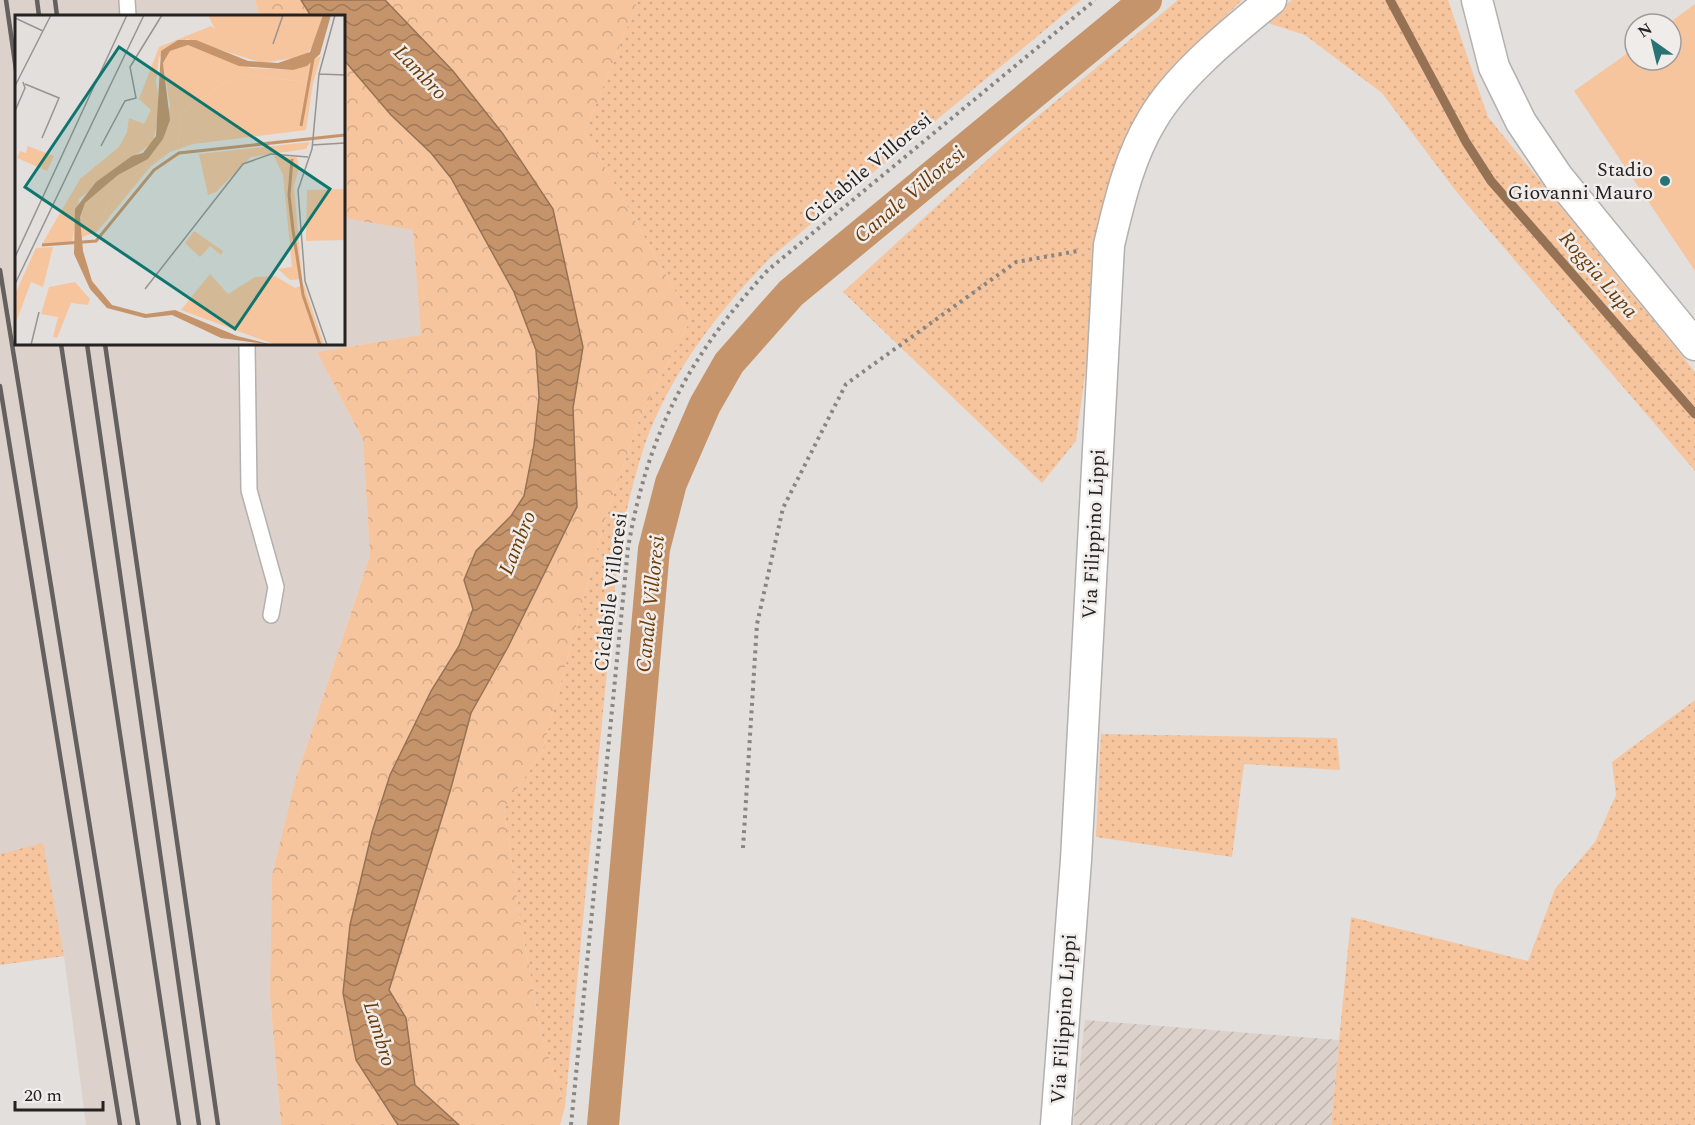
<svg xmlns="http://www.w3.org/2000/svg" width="1695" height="1125" viewBox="0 0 1695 1125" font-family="Spectral,serif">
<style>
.built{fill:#dcd2cb}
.industrial{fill:url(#industrial-furrows)}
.grass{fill:url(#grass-dots)}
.forest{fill:url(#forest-crowns)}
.garden{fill:#f6c59e}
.water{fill:url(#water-waves);stroke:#967255;stroke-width:1.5}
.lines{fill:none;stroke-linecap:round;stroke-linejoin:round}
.stream{stroke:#967255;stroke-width:9}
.canal{stroke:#c6946b;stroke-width:32}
.service-casing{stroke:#b4b0ad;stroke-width:18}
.minor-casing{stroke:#b4b0ad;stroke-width:33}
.path{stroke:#888582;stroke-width:4;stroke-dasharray:3 4.5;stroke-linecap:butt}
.service{stroke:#fff;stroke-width:15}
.minor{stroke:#fff;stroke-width:30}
.rail{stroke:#63605f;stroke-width:4.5}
.poi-dot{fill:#297375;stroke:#f0ecea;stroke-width:2}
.labels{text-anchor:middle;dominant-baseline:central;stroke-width:5;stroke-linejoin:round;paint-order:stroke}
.street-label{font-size:20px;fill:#252322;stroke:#f0ecea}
.poi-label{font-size:20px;fill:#252322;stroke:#f0ecea;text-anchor:end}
.water-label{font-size:21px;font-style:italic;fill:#6b3c08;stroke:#f0ecea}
.inset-river{fill:none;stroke:#c6946b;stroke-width:3}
.inset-road{fill:none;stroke:#979492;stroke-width:1.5}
.view{fill:#0f766e;fill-opacity:0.15;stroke:#0f766e;stroke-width:3}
.inset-edge{fill:none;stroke:#252322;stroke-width:3}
</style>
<defs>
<pattern id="industrial-furrows" width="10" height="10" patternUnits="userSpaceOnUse" patternTransform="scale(1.5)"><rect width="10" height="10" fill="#dcd2cb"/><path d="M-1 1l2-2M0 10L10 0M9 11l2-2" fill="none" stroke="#bdb4ae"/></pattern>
<pattern id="grass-dots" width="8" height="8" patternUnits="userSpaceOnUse" patternTransform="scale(1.5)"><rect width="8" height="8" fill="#f6c59e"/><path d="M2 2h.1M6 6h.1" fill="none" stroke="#d3a988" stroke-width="1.8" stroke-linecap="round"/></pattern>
<pattern id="forest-crowns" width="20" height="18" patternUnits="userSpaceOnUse" patternTransform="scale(1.5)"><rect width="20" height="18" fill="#f6c59e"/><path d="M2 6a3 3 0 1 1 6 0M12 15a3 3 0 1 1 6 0" fill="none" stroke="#d3a988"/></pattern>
<pattern id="water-waves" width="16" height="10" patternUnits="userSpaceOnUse" patternTransform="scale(1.5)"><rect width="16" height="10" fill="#c6946b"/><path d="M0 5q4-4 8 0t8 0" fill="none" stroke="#a17858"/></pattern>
</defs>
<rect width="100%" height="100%" fill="#e3dfdc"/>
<!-- built -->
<path class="built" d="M0,0H255L259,16H16V344H344V218L413,230L422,335L317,352L363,440L370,556L296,778L270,996L281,1125H86L64,956L0,965Z"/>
<!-- industrial -->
<path class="industrial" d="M1085,1020L1339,1040L1331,1125H1073Z"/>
<!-- grass -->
<path class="grass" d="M638,0H1081L770,258C718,312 671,372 645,444C634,477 626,512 619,546L565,1107L542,1037L520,919L504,808L542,752L605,520L639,419L691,319L585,132Z
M1178,0H1242L1172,68L1138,117L1097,286L1076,441L1042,483L843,292L1009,140Z
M1292,0H1448L1488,117L1695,372V471L1459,195L1382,93L1305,35L1265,22Z
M1695,700V1125H1331L1351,917L1528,961L1555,889L1595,842L1616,795L1612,762Z
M1101,734L1337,738L1340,770L1244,764L1232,857L1096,837Z
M43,843L64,956L0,965V854Z"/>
<!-- forest -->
<path class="forest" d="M255,0H301L311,16H259Z
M385,0H638L585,132L691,319L639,419L605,520L542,752L504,808L520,919L542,1037L565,1107L560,1125H459L415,1085L406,1019L389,990L451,788L471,713L508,647L577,507L573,408L583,347L553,209L503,134L453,71Z
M344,60L391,115L431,153L451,178L514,292L536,350L539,397L534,445L524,496L511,516L476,551L473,609L459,646L431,691L372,832L350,925L343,993L398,1125H281L270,996L272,876L296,778L370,556L363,440L317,352L421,335L413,230L344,218Z"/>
<!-- garden -->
<path class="garden" d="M1695,4V271L1574,91L1635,48V60H1671V24H1668Z"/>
<!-- water -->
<path class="water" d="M301,0H385L453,71L503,134L553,209L583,347L573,408L577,507L508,647L471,713L451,788L389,990L406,1018L415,1085L459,1125H398L356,1060L343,993L350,925L372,832L390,775L431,691L459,646L473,609L464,580L476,551L511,516L524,496L534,445L539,397L536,350L514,292L451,178L431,153L391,115L344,60V16H311Z"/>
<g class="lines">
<!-- stream -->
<path class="stream" d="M1390,0L1466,142L1491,181L1695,414"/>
<!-- canal -->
<path class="canal" d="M603,1125L654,549L671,483L705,405L729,363L791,293L1146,0"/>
<!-- service casing -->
<g class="service-casing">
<path id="service" d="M127,0L128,16
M247,344L249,490L276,587L271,615"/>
</g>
<!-- minor casing -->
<g class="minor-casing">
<path id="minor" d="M1477,0L1494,67L1521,122L1558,177L1695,345
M1056,1125L1076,860L1109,245C1119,203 1129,158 1152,120C1178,75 1231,33 1271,0"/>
</g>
<!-- path -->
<path class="path" d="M743,848L757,624L783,508L846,384L1016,262L1078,251
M571,1125L628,548C648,432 689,356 768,270L1095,0"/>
<!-- service -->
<use href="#service" class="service"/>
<!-- minor -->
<use href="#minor" class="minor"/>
<!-- rail -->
<path class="rail" d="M6,0L16,70
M37,0L39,16
M55,0L57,16
M0,270L138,1125
M61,344L179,1125
M87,344L199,1125
M105,344L218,1125
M0,386L120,1125"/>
</g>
<!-- markers -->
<circle class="poi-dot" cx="1665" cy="181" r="6"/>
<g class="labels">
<!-- street labels -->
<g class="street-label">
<text transform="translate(868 168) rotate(-40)">Ciclabile Villoresi</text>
<text transform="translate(1094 534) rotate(-87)">Via Filippino Lippi</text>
<text transform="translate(611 592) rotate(-83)">Ciclabile Villoresi</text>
<text transform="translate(1064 1019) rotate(-86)">Via Filippino Lippi</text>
</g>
<!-- poi labels -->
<g class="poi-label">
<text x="1653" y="170">Stadio<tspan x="1653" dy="23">Giovanni Mauro</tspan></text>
</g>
<!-- water labels -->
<g class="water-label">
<text transform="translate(420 73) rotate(46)">Lambro</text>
<text transform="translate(910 195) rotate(-40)">Canale Villoresi</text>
<text transform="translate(1598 275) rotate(49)">Roggia Lupa</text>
<text transform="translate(518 543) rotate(-68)">Lambro</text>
<text transform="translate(651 604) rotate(-84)">Canale Villoresi</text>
<text transform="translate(379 1034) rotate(73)">Lambro</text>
</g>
</g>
<!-- overview -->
<g transform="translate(15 15)">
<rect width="330" height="330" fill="#e3dfdc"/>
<path d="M222,59L298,68L291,115L178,129L155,137L135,152L82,217L99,175L163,130L166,98ZM295,127L291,134L236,142L201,177L193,180L184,139ZM13,131L39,141L32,156L2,143L5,136L11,138ZM259,141L282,142L284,153L279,171L287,264L275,265L263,254L277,252L268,160ZM179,216L208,236L206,240L195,231L185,242L170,228ZM38,232L28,272L16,267L0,310V279L21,233ZM195,259L213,279L240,262L260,261L280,273L289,270L309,330H261L166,295ZM60,267L75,284L73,290L56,288L42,323L38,322L43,302L26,299L34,272Z" fill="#f6c59e"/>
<path d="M267,0H308L301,27L290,41L247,48L172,24L144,42L141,66L145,92L138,127L64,184L57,228L27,229L65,164L104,132L112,117L114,103L129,109L136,95L124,84L144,32L196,11L200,14ZM173,30L236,53L278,55L306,41L298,68L222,59L166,98L163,130L99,175L82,217L67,222L65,202L70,188L103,160L133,144L148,124L155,91L148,48L155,36Z" fill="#f6c59e"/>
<path d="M193,0H267L254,34L200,14ZM330,174V225L291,226L292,175Z" fill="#f6c59e"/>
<path d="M308,0H316L305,39L292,51L278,55L224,51L173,30L155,36L148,48L155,105L148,124L133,144L103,160L70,188L65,202L68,236L77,266L97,290L131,299L160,295L222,321L258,330L206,323L157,300L130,303L92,293L75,274L59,239L60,194L81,167L117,141L128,138L141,121L146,36L163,25H181L233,46L263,48L295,37Z" fill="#c6946b"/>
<path class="inset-river" d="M286,111L298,44M277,144L274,180L278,215L288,280L305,330M27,230L81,226L139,155L164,138L330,120"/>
<path class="inset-road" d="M0,3L28,16M258,29L268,0M304,59L330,60M10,69L44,83L27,123M0,71L36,0M0,96L10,73L8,67M297,130L330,128M86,131L110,86L121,83L115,52L147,0M0,242L112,0M0,269L129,0M130,274L228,149L256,139L293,142M16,330L24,297M312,330L290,266L283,175L297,134L304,59L320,0"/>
<path class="view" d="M104,32L315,174L220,314L10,172Z"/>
<rect width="330" height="330" class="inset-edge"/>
</g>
<!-- north arrow -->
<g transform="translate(1653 42) rotate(326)"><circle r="28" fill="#f0ecea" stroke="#9f9c9a" stroke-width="1.5"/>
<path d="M0-4.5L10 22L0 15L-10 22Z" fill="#297375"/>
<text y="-9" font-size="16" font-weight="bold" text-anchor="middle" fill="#252322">N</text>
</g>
<!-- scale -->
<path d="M15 1101v9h88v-9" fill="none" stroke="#252322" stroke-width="3"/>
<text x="24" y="1101" font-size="18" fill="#252322" stroke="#f0ecea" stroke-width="4.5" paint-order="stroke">20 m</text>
</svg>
